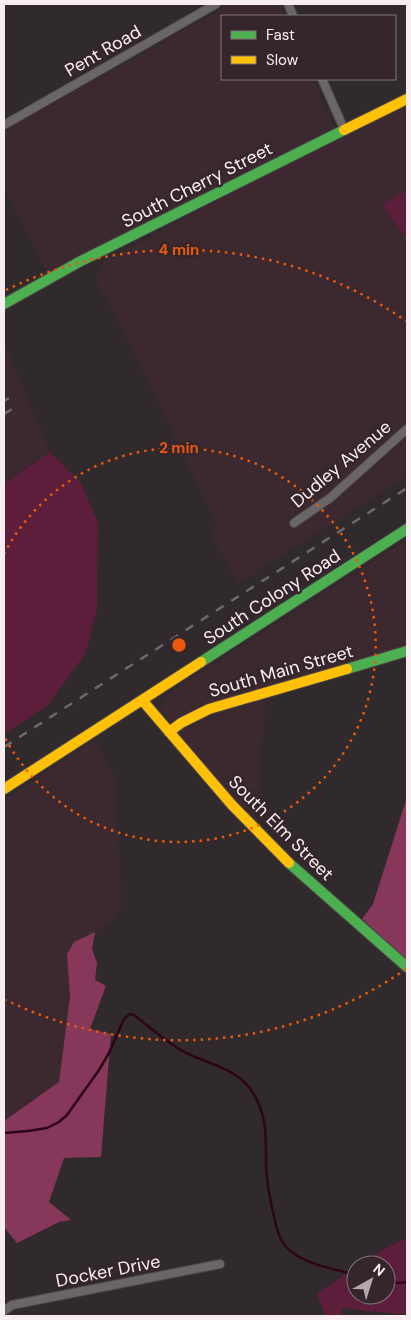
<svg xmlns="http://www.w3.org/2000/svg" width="411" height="1320" viewBox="0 0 411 1320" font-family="'DM Sans',sans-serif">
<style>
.built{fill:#3c292f}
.green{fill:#5c1e3b}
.forest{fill:#86375a}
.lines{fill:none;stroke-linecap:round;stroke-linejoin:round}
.stream{stroke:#2d0518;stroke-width:2.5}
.street-casing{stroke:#4d4749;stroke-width:10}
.fast-casing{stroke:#4d4749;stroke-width:12}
.slow-casing{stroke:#4d4749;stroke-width:12}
.street{stroke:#6a6566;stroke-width:8}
.fast{stroke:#4caf50;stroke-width:10}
.slow{stroke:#ffc107;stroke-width:10}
.rail{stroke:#6d6869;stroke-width:2.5;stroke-dasharray:9 9;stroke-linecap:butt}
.ring{fill:none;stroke:#e8590c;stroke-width:2.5;stroke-dasharray:2.5 5}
.labels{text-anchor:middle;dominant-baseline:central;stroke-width:5;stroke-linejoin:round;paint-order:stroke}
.street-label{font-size:18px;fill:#f8eef1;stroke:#34262b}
.centre{fill:#e8590c;stroke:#34262b;stroke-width:2.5}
.ring-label{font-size:15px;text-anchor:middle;font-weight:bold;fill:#e8590c;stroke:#34262b;stroke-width:5;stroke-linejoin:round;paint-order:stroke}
</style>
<rect width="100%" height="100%" fill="#302a2c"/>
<!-- built -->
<path class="built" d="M231,4H280L285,16H222V79H313L335,129L47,273L4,188V131Z
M407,106V190L382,205L407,239V476L238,584L213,540L215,520L123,332L95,279L104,261L254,181Z
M4,341L50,452L4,484Z
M407,540V648L267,688L257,806L252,817L182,742L160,706L169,693Z
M94,739L114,775L122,906L109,925L74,942L67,954L70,997L59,1083L4,1121V800Z"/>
<!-- green -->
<path class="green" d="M407,190V239L382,205Z
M50,452L80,481L98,523L97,610L85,654L46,707L4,734V484Z
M407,1238V1315L341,1308L343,1316H326L317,1294L356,1267V1295H386V1265H359L384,1249Z"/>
<!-- forest -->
<path class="forest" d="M407,797V960L362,919L373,904Z
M95,932L92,949L97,963L95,980L106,986L90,1029L111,1034L101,1157L64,1158L49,1202L71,1220L59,1222L17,1243L4,1227V1121L59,1082L70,997L67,954L74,942Z"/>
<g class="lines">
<!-- stream -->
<path class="stream" d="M4,1133L28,1131L47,1128L59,1122L67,1115L99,1070L109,1053L124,1019L130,1014L134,1015C151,1028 167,1043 186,1053C209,1064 239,1069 253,1093C267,1115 266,1138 266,1163C266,1179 269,1193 272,1208C275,1219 276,1231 282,1241C294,1263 334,1269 356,1275
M386,1281L397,1283L407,1282"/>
<!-- street casing -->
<g class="street-casing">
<path id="street" d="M288,4L293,16
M322,79L344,129
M4,125L216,4
M294,523L330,498L407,429
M4,1311L12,1305L220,1264"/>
</g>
<!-- fast casing -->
<g class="fast-casing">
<path id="fast" d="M4,304L79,262L344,130
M201,662L407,529
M347,669L407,651
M289,863L407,967"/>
</g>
<!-- slow casing -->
<g class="slow-casing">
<path id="slow" d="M344,130L407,99
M142,700L232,805L289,863
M169,732L181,723L209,709L347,669
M4,789L201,662"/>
</g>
<!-- street -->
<use href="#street" class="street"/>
<!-- fast -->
<use href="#fast" class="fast"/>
<!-- slow -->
<use href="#slow" class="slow"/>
<!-- rail -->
<path class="rail" d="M4,401L9,398
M4,414L14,408
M4,747L407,488"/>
</g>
<!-- distance rings -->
<g class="ring">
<path d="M4 554A197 197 0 1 1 4 736"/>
<path d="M406 969A395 395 0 0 1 6 1000M6 290A395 395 0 0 1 406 321"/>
</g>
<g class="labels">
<!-- street labels -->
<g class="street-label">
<text transform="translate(103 51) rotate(-30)">Pent Road</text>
<text transform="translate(197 185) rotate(-27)">South Cherry Street</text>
<text transform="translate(341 464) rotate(-40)">Dudley Avenue</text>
<text transform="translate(272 597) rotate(-33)">South Colony Road</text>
<text transform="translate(281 671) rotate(-16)">South Main Street</text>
<text transform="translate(281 828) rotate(45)">South Elm Street</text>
<text transform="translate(108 1271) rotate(-11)">Docker Drive</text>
</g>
</g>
<circle cx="179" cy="645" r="8" class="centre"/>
<g class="ring-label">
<text x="179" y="255">4 min</text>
<text x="179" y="453">2 min</text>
</g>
<!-- border -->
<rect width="411" height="1320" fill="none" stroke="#f8eef1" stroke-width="10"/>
<!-- legend -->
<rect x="221" y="15" width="175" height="65" fill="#34262b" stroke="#82767a"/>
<rect x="231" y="31" width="25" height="8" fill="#4caf50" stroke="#82767a"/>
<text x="266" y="40" font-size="15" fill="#f8eef1">Fast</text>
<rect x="231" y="56" width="25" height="8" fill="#ffc107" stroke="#82767a"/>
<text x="266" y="65" font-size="15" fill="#f8eef1">Slow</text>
<!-- north arrow -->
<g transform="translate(371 1280) rotate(39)"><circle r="24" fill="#34262b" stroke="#82767a"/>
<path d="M0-4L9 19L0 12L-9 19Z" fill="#b2a9ac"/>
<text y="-8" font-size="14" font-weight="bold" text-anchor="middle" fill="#f8eef1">N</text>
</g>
</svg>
